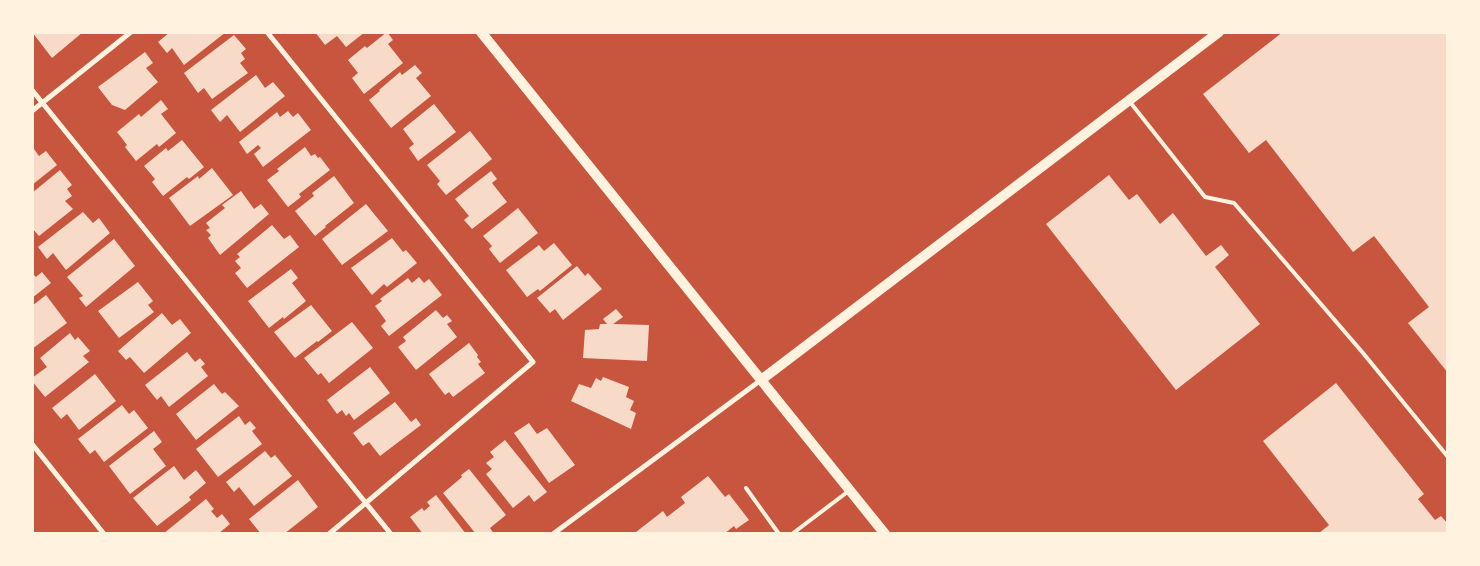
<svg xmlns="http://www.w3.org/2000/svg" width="1480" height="566" viewBox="0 0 1480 566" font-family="Lato,sans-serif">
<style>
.building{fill:#f7dbc8}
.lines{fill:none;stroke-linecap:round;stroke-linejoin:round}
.service{stroke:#fff3e0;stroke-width:4}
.minor{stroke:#fff3e0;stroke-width:5}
.secondary{stroke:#fff3e0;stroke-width:10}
</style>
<rect width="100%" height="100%" fill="#c8553d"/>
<!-- building -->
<path class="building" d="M32,32H83L52,58Z
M170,32H226L184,65L172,48L167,53L158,42Z
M315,32H365L346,47L337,36L325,45Z
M387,32L393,40L388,44L403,63L364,94L352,78L358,73L348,60L365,46L367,48Z
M1283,32H1448V373L1408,323L1429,307L1374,236L1353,252L1266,140L1249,153L1203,94Z
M234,35L246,49L241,53L245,59L240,63L248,73L212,99L204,88L198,93L184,73Z
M145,52L153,63L146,68L158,82L125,110L112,105L98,87Z
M415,65L422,73L416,78L431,96L391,128L369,100L380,91L379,90L400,72L402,75Z
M256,75L265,88L273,82L285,96L240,132L227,115L220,122L211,110Z
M161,100L168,109L161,114L176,133L159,147L157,144L136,161L125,147L127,145L117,132L139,114L141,117Z
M434,104L456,132L418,161L409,148L414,144L403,129Z
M288,111L293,117L298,113L311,130L263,167L254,154L261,148L258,145L247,154L239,142L277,112L280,117Z
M470,131L492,159L446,195L437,184L440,181L427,165Z
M182,140L204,167L189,179L187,177L163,196L152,182L155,179L144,166L166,148L168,151Z
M305,147L311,156L315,154L318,158L320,157L330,170L299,194L301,197L288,207L267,180L279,171L277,169Z
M34,149L39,156L46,151L57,165L32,185V151Z
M212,168L233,195L190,226L169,198L198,176L199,179Z
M60,170L72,185L67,189L72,196L65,201L73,209L39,236L32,228V193Z
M491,171L497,179L492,183L507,202L472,229L464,220L469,216L455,199Z
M1109,175L1129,200L1137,194L1160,224L1173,213L1206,256L1221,245L1229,255L1215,267L1260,324L1176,390L1046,224Z
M334,176L354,203L325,226L326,227L315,236L295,211L314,196L312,193Z
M241,191L254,209L261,204L269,214L220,255L208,238L211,235L206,230L210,228L206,223L225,208L222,205Z
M366,204L388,231L342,265L322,239Z
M518,208L538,233L500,263L489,249L492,246L483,236Z
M83,212L93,223L99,218L110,233L66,270L53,253L47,259L38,247Z
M272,225L284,239L290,235L299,247L247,288L235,273L241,268L235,261L240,257L237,254Z
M392,238L403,252L406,250L417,263L387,287L384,284L372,295L351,268Z
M114,239L135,266L86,307L79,298L83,296L67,277Z
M554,243L572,265L540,291L538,289L527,297L506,270L539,245L544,251Z
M577,266L585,276L588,273L602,289L563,320L555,309L550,313L537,298Z
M291,269L298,278L292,283L306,301L284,319L283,317L269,328L248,301Z
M42,272L51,283L32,298V273L36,277Z
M419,277L424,283L429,279L442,295L389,336L381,326L386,321L375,306L382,301L380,299L408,278L412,283Z
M138,282L153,301L148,305L154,312L119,338L98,311Z
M46,295L67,323L32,349V306Z
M311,305L332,331L318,342L317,341L295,358L274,332Z
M616,309L623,317L613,324L649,325L647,361L583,358L585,330L599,329L600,324H607L603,319Z
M436,310L443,318L447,315L452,321L447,324L457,337L416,370L398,347L406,341L403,337Z
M162,313L172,325L180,319L191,333L144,373L130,357L126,360L118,351Z
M352,322L373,348L329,383L321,373L318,375L304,358Z
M70,333L75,340L78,337L90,351L83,356L89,362L45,397L32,381V378L47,367L40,358Z
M469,343L478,355L477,357L481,362L478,364L485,373L453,397L449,392L445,395L429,374Z
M187,352L195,362L200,358L205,364L201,367L208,376L169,407L161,396L157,400L145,385Z
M370,367L390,393L354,420L349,413L346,416L342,410L337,414L327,400Z
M95,374L116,401L79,430L67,414L61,419L52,408Z
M603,377L629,387L626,397L634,401L630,410L636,413L631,429L571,401L579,384L591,388L596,378L601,381Z
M1336,383L1424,494L1418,499L1435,520L1441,516L1448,524V534H1318L1329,525L1263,441Z
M214,384L222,394L225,392L239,406L196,440L176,414Z
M395,402L411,422L416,418L421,425L380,456L369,442L363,446L353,433Z
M122,405L129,414L134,410L148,428L104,462L95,450L90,454L78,439Z
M239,416L245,425L250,421L256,428L252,431L262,444L218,477L196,449Z
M529,423L537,434L547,428L575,465L549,483L514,433Z
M154,431L162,442L153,449L166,466L130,494L109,466Z
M505,440L547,492L534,502L529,495L513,508L486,474L492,469L486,463L494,457L490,452Z
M265,451L271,458L275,455L292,476L254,506L239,487L234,492L226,482Z
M174,466L184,480L196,470L206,483L189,497L191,500L157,526L133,498Z
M469,469L506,515L490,528L494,534H476L443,493L455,483L462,477L461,475Z
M708,476L725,497L729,494L749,520L736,529L734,526L724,534H637L636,532L663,511L667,517L685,503L681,497Z
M298,480L318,507L284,534H261L249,519Z
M436,495L466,534H423L410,517L422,508L424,511L430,506L427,502Z
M206,499L214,509L211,511L217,518L222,514L230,524L218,534H163Z"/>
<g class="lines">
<!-- service -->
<path class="service" d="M1130,102L1205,197L1234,203L1363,353L1448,457
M746,488L779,534
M792,534L850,490"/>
<!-- minor -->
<path class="minor" d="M267,32L533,362L329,534
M32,90L365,502L391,534
M32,111L131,32
M32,444L104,534
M553,534L761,380"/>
<!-- secondary -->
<path class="secondary" d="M481,32L885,534
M761,380L1219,32"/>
</g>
<!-- border -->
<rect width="1480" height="566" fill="none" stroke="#fff3e0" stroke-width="68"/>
</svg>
